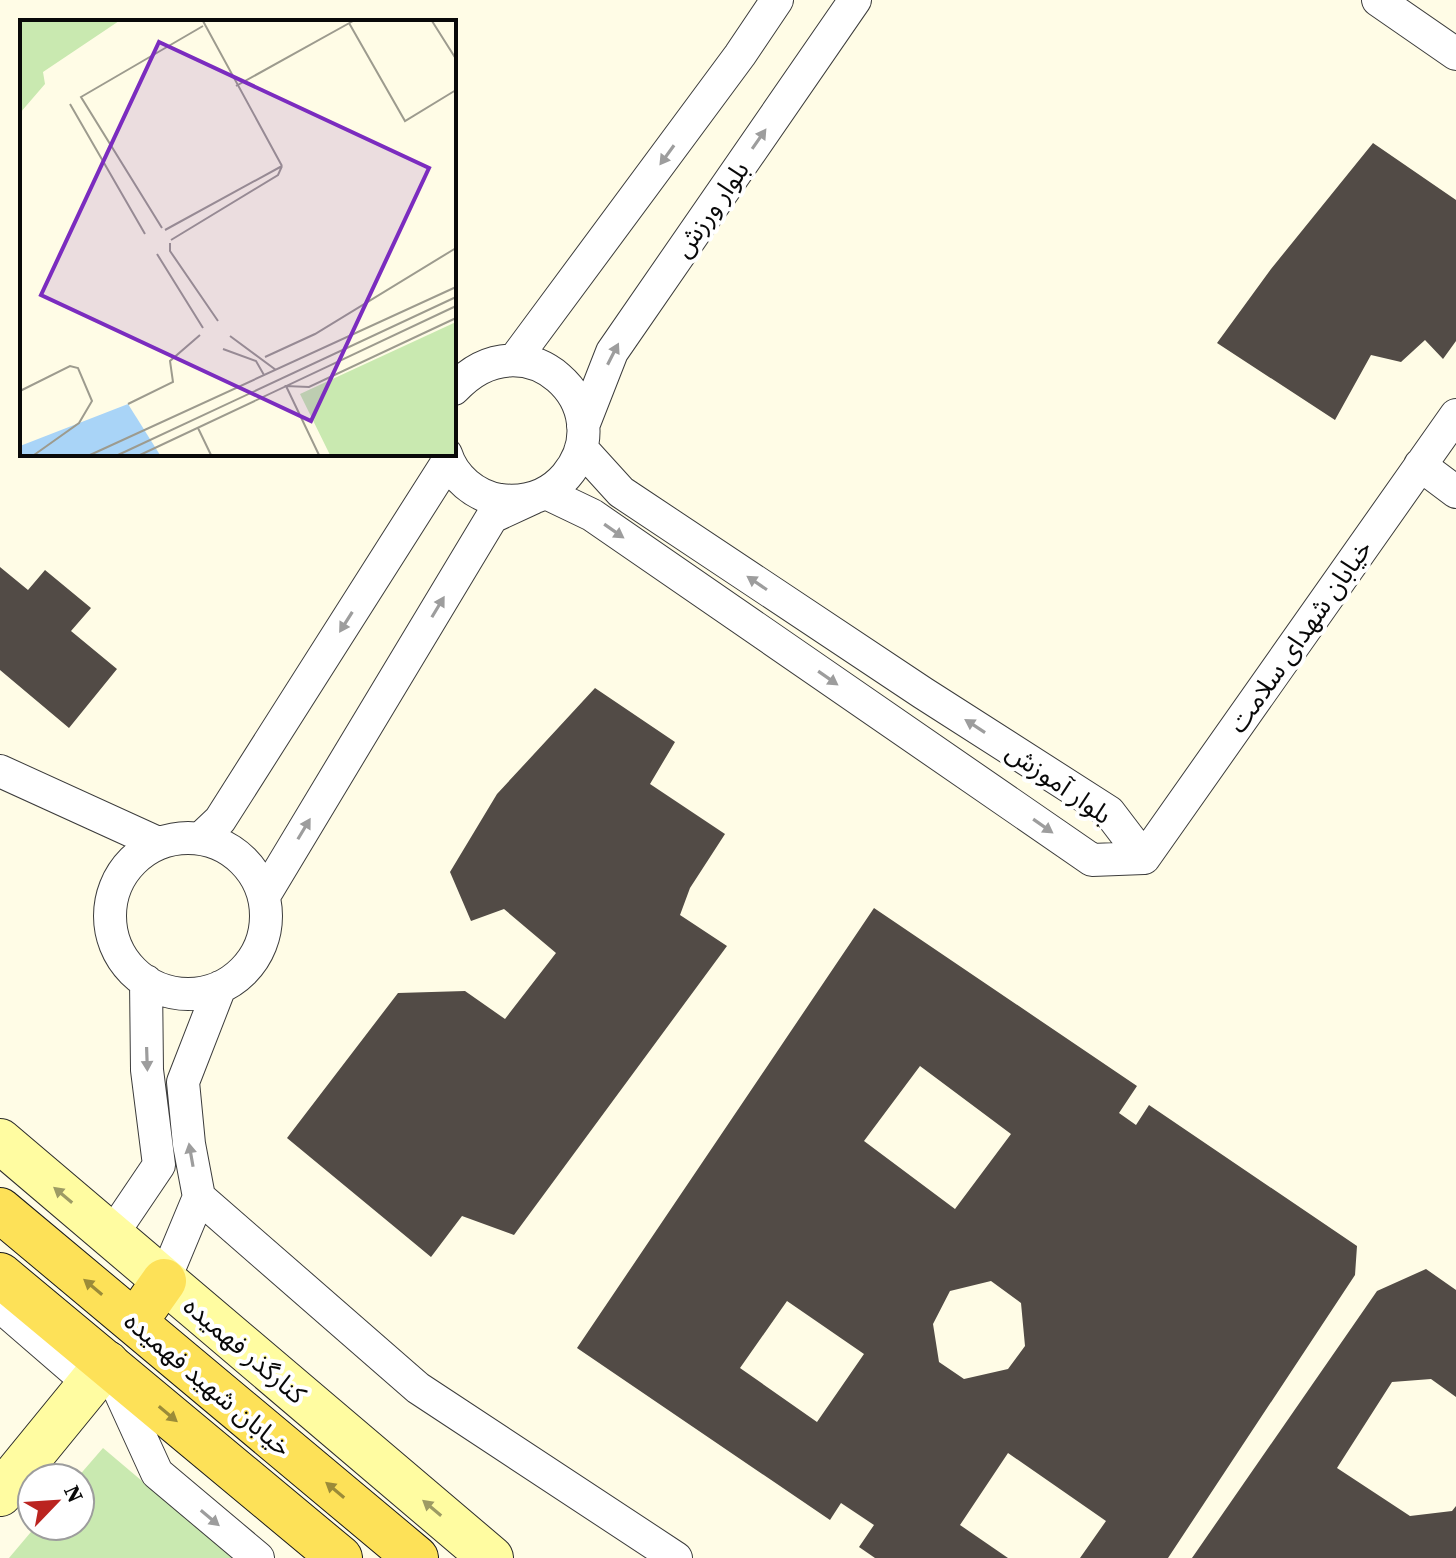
<svg xmlns="http://www.w3.org/2000/svg" width="1456" height="1558" viewBox="0 0 1456 1558" font-family="'Source Serif 4','Noto Sans Arabic',serif">
<style>
.green{fill:#c9e9b0}
.building{fill:#524b46;fill-rule:evenodd}
.lines{fill:none;stroke-linecap:round;stroke-linejoin:round}
.street-casing{stroke:#3c3c3c;stroke-width:34}
.secondary-casing{stroke:#2b2b2b;stroke-width:46}
.primary-casing{stroke:#1a1a1a;stroke-width:46}
.street{stroke:#fff;stroke-width:32}
.secondary{stroke:#fffca1;stroke-width:44}
.primary{stroke:#fde158;stroke-width:44}
.oneway{fill:#9d9d9d}
.oneway2{fill:#9d9b64}
.oneway3{fill:#9b8b38}
.labels{text-anchor:middle;dominant-baseline:central;stroke-width:8;stroke-linejoin:round;paint-order:stroke}
.street-label{font-size:26px;fill:#090909;stroke:#fff}
.inset-road{fill:none;stroke:#9d9b8e;stroke-width:2}
.view{fill:#7b2cbf;fill-opacity:0.15;stroke:#7b2cbf;stroke-width:4}
.inset-edge{fill:none;stroke:#090909;stroke-width:4}
</style>
<rect width="100%" height="100%" fill="#fffce6"/>
<!-- green -->
<path class="green" d="M103,1448L233,1558H9L36,1526H80V1478H77Z"/>
<!-- building -->
<path class="building" d="M1373,143L1456,200V341L1443,359L1425,340L1401,362L1371,355L1335,420L1217,343L1271,269Z
M0,567L28,590L45,570L91,608L71,631L117,669L69,728L0,670Z
M595,688L675,742L650,784L725,834L690,888L680,915L727,946L514,1235L462,1216L431,1257L287,1138L398,993L465,991L505,1019L556,953L504,909L471,921L450,872L497,794Z
M874,908L1137,1086L1119,1113L1136,1125L1149,1105L1357,1246L1355,1275L1168,1558H1080L1106,1521L1008,1453L960,1525L1008,1558H875L859,1547L874,1525L841,1503L830,1520L577,1348ZM920,1066L1011,1134L955,1209L864,1141ZM991,1281L1021,1303L1025,1346L1008,1369L964,1379L939,1362L933,1324L950,1291ZM787,1301L864,1354L817,1422L740,1368Z
M1426,1269L1456,1290V1397L1431,1379L1392,1382L1337,1468L1410,1516L1452,1511L1456,1506V1558H1192L1377,1291Z"/>
<g class="lines">
<!-- street casing -->
<g class="street-casing">
<path id="street" d="M1378,0L1456,54
M515,359L740,55L777,0
M583,426L612,352L855,0
M581,448L621,492L923,693L1109,812L1144,858
M446,454C453,477 475,496 500,500C525,503 549,496 566,476C624,407 525,312 454,389
M1420,465L1456,492
M546,493L592,515L1092,860L1144,858
M0,771L158,843
M201,838L220,820L448,461
M110 916a78 78 0 1 1 156 0a78 78 0 1 1-156 0Z
M1144,858L1456,415
M264,896L492,517L533,498
M199,1197L418,1388L676,1558
M111,1236L159,1165L147,1070L146,981
M164,1281L199,1197L189,1144L183,1082L220,987
M0,1306L90,1384
M110,1370L157,1473L258,1558"/>
</g>
<!-- secondary casing -->
<g class="secondary-casing">
<path id="secondary" d="M0,1141L491,1558
M0,1494L107,1363"/>
</g>
<!-- primary casing -->
<g class="primary-casing">
<path id="primary" d="M0,1210L416,1558
M0,1275L340,1558
M135,1322L164,1281"/>
</g>
<!-- street -->
<use href="#street" class="street"/>
<!-- secondary -->
<use href="#secondary" class="secondary"/>
<!-- primary -->
<use href="#primary" class="primary"/>
</g>
<!-- one-way arrows -->
<defs><path id="oneway-solid" d="M-6-.8H1V-3.2L6.5 0L1 3.2V.8H-6Z" transform="scale(2)"/></defs>
<g class="oneway">
<use href="#oneway-solid" transform="translate(759 139) rotate(-55)"/>
<use href="#oneway-solid" transform="translate(667 155) rotate(126)"/>
<use href="#oneway-solid" transform="translate(613 354) rotate(-63)"/>
<use href="#oneway-solid" transform="translate(614 531) rotate(35)"/>
<use href="#oneway-solid" transform="translate(757 583) rotate(-146)"/>
<use href="#oneway-solid" transform="translate(438 607) rotate(-59)"/>
<use href="#oneway-solid" transform="translate(346 622) rotate(122)"/>
<use href="#oneway-solid" transform="translate(828 678) rotate(35)"/>
<use href="#oneway-solid" transform="translate(975 726) rotate(-147)"/>
<use href="#oneway-solid" transform="translate(1043 826) rotate(35)"/>
<use href="#oneway-solid" transform="translate(304 829) rotate(-59)"/>
<use href="#oneway-solid" transform="translate(147 1059) rotate(88)"/>
<use href="#oneway-solid" transform="translate(191 1155) rotate(-100)"/>
<use href="#oneway-solid" transform="translate(210 1518) rotate(40)"/>
</g>
<g class="oneway2">
<use href="#oneway-solid" transform="translate(63 1195) rotate(-140)"/>
<use href="#oneway-solid" transform="translate(432 1508) rotate(-140)"/>
</g>
<g class="oneway3">
<use href="#oneway-solid" transform="translate(93 1287) rotate(-140)"/>
<use href="#oneway-solid" transform="translate(168 1414) rotate(40)"/>
<use href="#oneway-solid" transform="translate(335 1490) rotate(-140)"/>
</g>
<g class="labels">
<!-- street labels -->
<g class="street-label">
<text transform="translate(711 209) rotate(-55)">بلوار ورزش</text>
<text transform="translate(1300 636) rotate(-55)">خیابان شهدای سلامت</text>
<text transform="translate(1059 783) rotate(35)">بلوار آموزش</text>
<text transform="translate(245 1350) rotate(40)">کنارگذر فهمیده</text>
<text transform="translate(208 1384) rotate(40)">خیابان شهید فهمیده</text>
</g>
</g>
<!-- overview -->
<g transform="translate(20 20)">
<rect width="436" height="436" fill="#fffce6"/>
<path d="M0,1H99L23,52L25,64L0,93ZM436,302V435H310L280,374Z" fill="#c9e9b0"/>
<path d="M108,384L140,435H0V426Z" fill="#a9d4f7"/>
<path class="inset-road" d="M183,1L262,146M412,1L436,39M329,3L385,101L436,70M216,66L333,1M50,84L125,214M142,208L61,77L183,6M145,210L262,146M151,220L258,155L262,146M150,223V231L198,301M137,234L183,308M210,316L256,350M203,329L236,341L244,355M245,337L295,314L436,228M0,371L50,346L58,348L72,381L59,403L14,435M108,384L153,362L150,341L180,315M178,408L191,435M70,435L436,267M98,435L436,277M120,435L436,286M299,435L266,366L289,367L436,298"/>
<path class="view" d="M139,22L409,148L291,401L21,275Z"/>
<rect width="436" height="436" class="inset-edge"/>
</g>
<!-- north arrow -->
<g transform="translate(56 1502) rotate(65)"><circle r="38" fill="#ffffff" stroke="#9d9d9d" stroke-width="2"/>
<path d="M0-6L14 30L0 20L-14 30Z" fill="#bb2420"/>
<text y="-12" font-size="22" font-weight="bold" text-anchor="middle" fill="#090909">N</text>
</g>
</svg>
